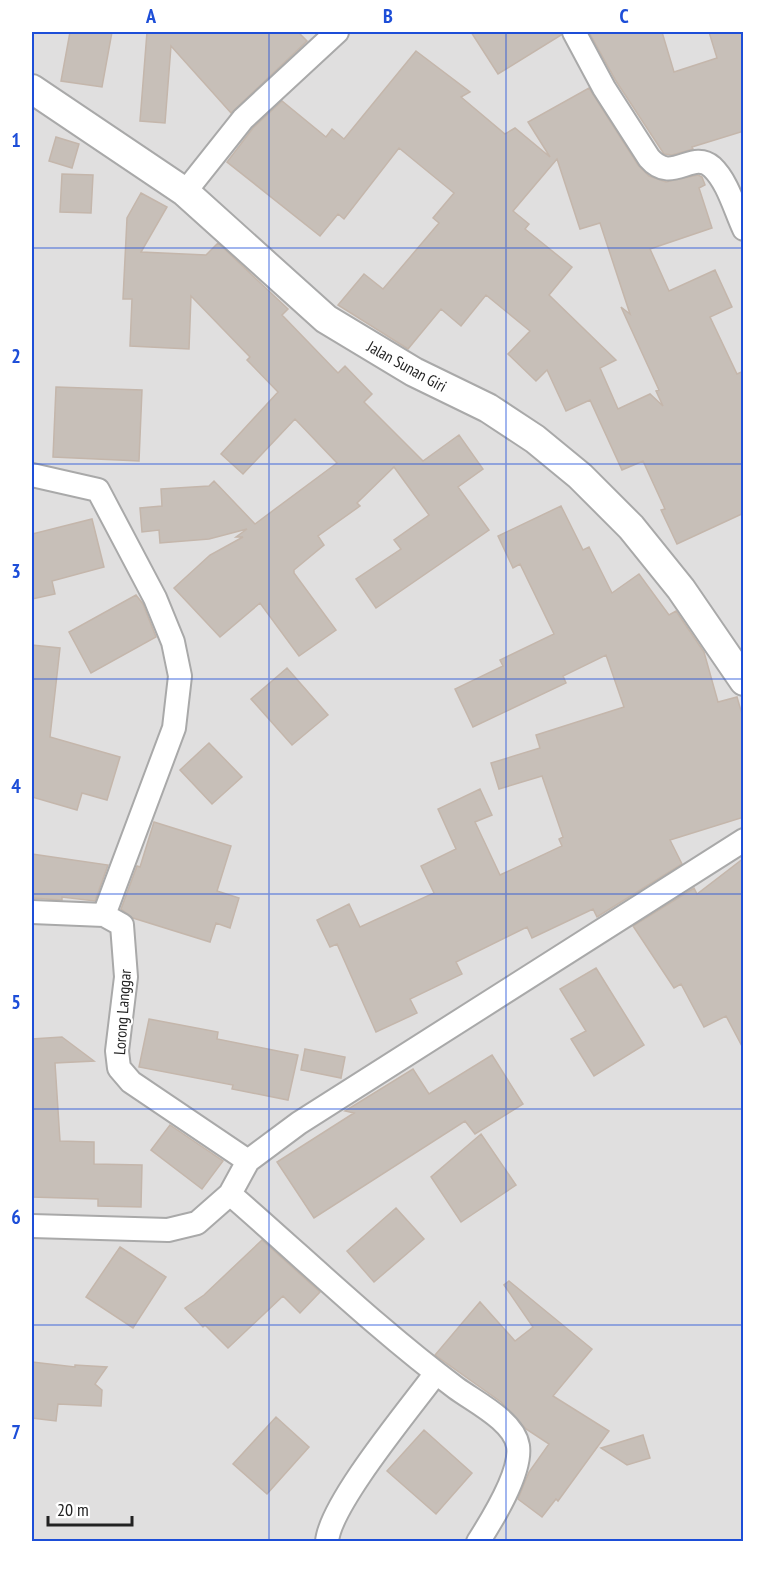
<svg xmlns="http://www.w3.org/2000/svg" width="775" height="1573" viewBox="0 0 775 1573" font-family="'PT Sans Narrow',sans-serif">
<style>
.residential{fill:#e0dfdf}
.building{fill:#c7bfb8;stroke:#c4b6ab;stroke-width:1.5;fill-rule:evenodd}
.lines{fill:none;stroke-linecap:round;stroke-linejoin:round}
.minor-casing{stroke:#a9a9a9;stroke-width:26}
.tertiary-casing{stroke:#a9a9a9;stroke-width:32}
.minor{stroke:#fff;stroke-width:22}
.tertiary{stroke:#fff;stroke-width:28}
.grid{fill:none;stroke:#1d4ed8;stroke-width:1.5;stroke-opacity:0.55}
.labels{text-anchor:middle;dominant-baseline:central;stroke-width:4.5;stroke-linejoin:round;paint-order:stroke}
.street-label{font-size:16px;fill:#222;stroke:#fff}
.neatline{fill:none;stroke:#1d4ed8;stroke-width:2}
.grid-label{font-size:20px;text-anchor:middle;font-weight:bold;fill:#1d4ed8}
</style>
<rect width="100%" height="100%" fill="#f2efe9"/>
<!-- residential -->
<path class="residential" d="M32,32H743V1541H32Z"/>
<!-- building -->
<path class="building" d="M70,32H112L102,87L61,81Z
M147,32H298L307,41L231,113L171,46L165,123L140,121Z
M471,32H561V35L498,74Z
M589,32H662L674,72L717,58L709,32H744V131L692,147L693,149L672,155L664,154L616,81Z
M416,51L470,92L461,97L505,134L515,128L550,157L528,122L589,88L638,165L649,176L666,182L698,175L702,177L705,185L699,188L712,228L650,249L669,291L715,270L732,307L710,317L737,374L744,371V513L677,544L661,510L665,509L643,461L622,470L590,400L566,411L547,370L536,381L508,354L530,331L486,295L461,326L441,309L408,349L338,305L364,274L383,289L439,223L433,218L454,193L399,148L344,219L338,214L320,236L227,162L253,128L282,101L326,137L332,129L344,139ZM557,159L580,229L600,223L630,314L621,307L659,390L656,391L663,406L650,394L618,409L600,368L616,360L549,295L572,267L525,229L529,224L513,211Z
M56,137L79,144L72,168L49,161Z
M62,174L93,175L91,213L60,212Z
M141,193L167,207L141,252L206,255L218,243L288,309L282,315L338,373L345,366L372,394L364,402L423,461L459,435L483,469L458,487L489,530L376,608L356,579L401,549L394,540L429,515L394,467L357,503L360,506L318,536L324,545L294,570V573L336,630L299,656L260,603L220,637L174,588L210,555L243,537H236L247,529L209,539L160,543L159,530L142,532L140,508L162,506L161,489L209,486L214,481L255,524L337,463L295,419L243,474L221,454L278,392L247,360L250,357L191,296L189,349L130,346L132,299H123L127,218Z
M56,387L142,390L139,461L53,457Z
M561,506L583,550L589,547L612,593L639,574L669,615L676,611L704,652L718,702L737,697L744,721V817L670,840L682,864L597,917L593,909L532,938L527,927L456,962L462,974L410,999L417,1013L376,1032L337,944L330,947L317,920L349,904L360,927L434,893L421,866L456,849L438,809L480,789L492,815L475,822L500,875L562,846L559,839L563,837L542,776L499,789L491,763L540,748L536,735L624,707L606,655L563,676L566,683L473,727L455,689L503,666L500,660L554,634L520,564L513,568L498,536Z
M92,519L104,567L52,581L55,594L32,599V534Z
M136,595L143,604L156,637L91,673L69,632Z
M32,645L60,648L50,737L120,757L107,800L82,793L77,810L32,797Z
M287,668L328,715L292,745L251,699Z
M209,743L242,777L212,804L180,770Z
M154,822L231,846L217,891L239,898L230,928L216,923L210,942L133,918L121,909L137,866L140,867Z
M32,854L108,865L95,901L62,897V900L32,898Z
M744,858V1050L726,1016L704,1027L681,984L674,988L633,926L694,888L697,894Z
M596,968L644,1045L594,1076L571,1039L586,1031L560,989Z
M149,1019L218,1032L217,1039L298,1055L288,1100L232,1089L233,1085L139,1067Z
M62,1037L94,1061L55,1063L60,1141L94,1142V1164L142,1165L141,1207L98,1206V1199L32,1197V1039Z
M305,1049L345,1057L341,1078L301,1070Z
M492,1055L523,1104L475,1134L465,1121L314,1218L277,1162L354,1113L345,1111L413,1069L429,1094Z
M170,1125L223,1161L202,1189L151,1150Z
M481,1134L516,1185L461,1222L431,1177Z
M396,1208L424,1239L374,1282L347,1251Z
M262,1240L320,1292L300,1313L283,1296L228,1348L205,1325L203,1327L185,1308L204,1295Z
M120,1247L166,1277L133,1328L86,1297Z
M509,1281L592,1349L553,1396L609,1431L558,1501L556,1499L542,1517L518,1499L529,1472L549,1444L526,1429L501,1402L435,1355L480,1302L515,1341L533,1327L504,1285Z
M32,1362L75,1367V1365L107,1367L95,1384L102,1390L101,1406L58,1404L56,1421L32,1418Z
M276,1417L309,1447L267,1494L233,1464Z
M424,1430L472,1473L436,1514L387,1471Z
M643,1435L650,1458L627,1465L601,1448Z"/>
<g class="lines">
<!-- minor casing -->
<g class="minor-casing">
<path id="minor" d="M574,32L604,88L649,158C672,185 692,149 712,167C728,182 735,210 744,229
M185,192L243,119L337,32
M32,475L98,490L155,598L173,642L180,676L174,728L104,915
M32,912L104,915L122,925L126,977L117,1051L119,1068L131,1082L248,1161
M230,1194C305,1259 377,1329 456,1388C475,1402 514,1421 518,1446C522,1472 492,1520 478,1542
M32,1226L168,1230L197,1223L230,1194L248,1161L299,1123L744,840
M327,1542C329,1505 411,1407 436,1373"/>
</g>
<!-- tertiary casing -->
<g class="tertiary-casing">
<path id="tertiary" d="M32,89L185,192L326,319L414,372L488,408L535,439L580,476L631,527L681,589L744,681"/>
</g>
<!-- minor -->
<use href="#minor" class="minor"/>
<!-- tertiary -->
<use href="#tertiary" class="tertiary"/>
</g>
<!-- grid -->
<path class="grid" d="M269,32V1542M506,32V1542M32,248H744M32,464H744M32,679H744M32,894H744M32,1109H744M32,1325H744"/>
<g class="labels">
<!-- street labels -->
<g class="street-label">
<text transform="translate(407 366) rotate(29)">Jalan Sunan Giri</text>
<text transform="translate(122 1012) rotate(-86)">Lorong Langgar</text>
</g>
</g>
<!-- border -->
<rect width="775" height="1573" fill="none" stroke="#ffffff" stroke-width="66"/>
<!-- scale -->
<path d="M48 1516v9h84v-9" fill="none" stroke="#222222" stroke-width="3"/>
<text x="57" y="1516" font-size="18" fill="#222222" stroke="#ffffff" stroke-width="4.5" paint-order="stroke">20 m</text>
<rect x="33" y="33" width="709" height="1507" class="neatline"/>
<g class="grid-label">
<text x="151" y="23">A</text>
<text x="388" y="23">B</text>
<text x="624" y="23">C</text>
<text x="16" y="147">1</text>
<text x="16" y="363">2</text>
<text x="16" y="578">3</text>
<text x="16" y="793">4</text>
<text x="16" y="1009">5</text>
<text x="16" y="1224">6</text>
<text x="16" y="1439">7</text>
</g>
</svg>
